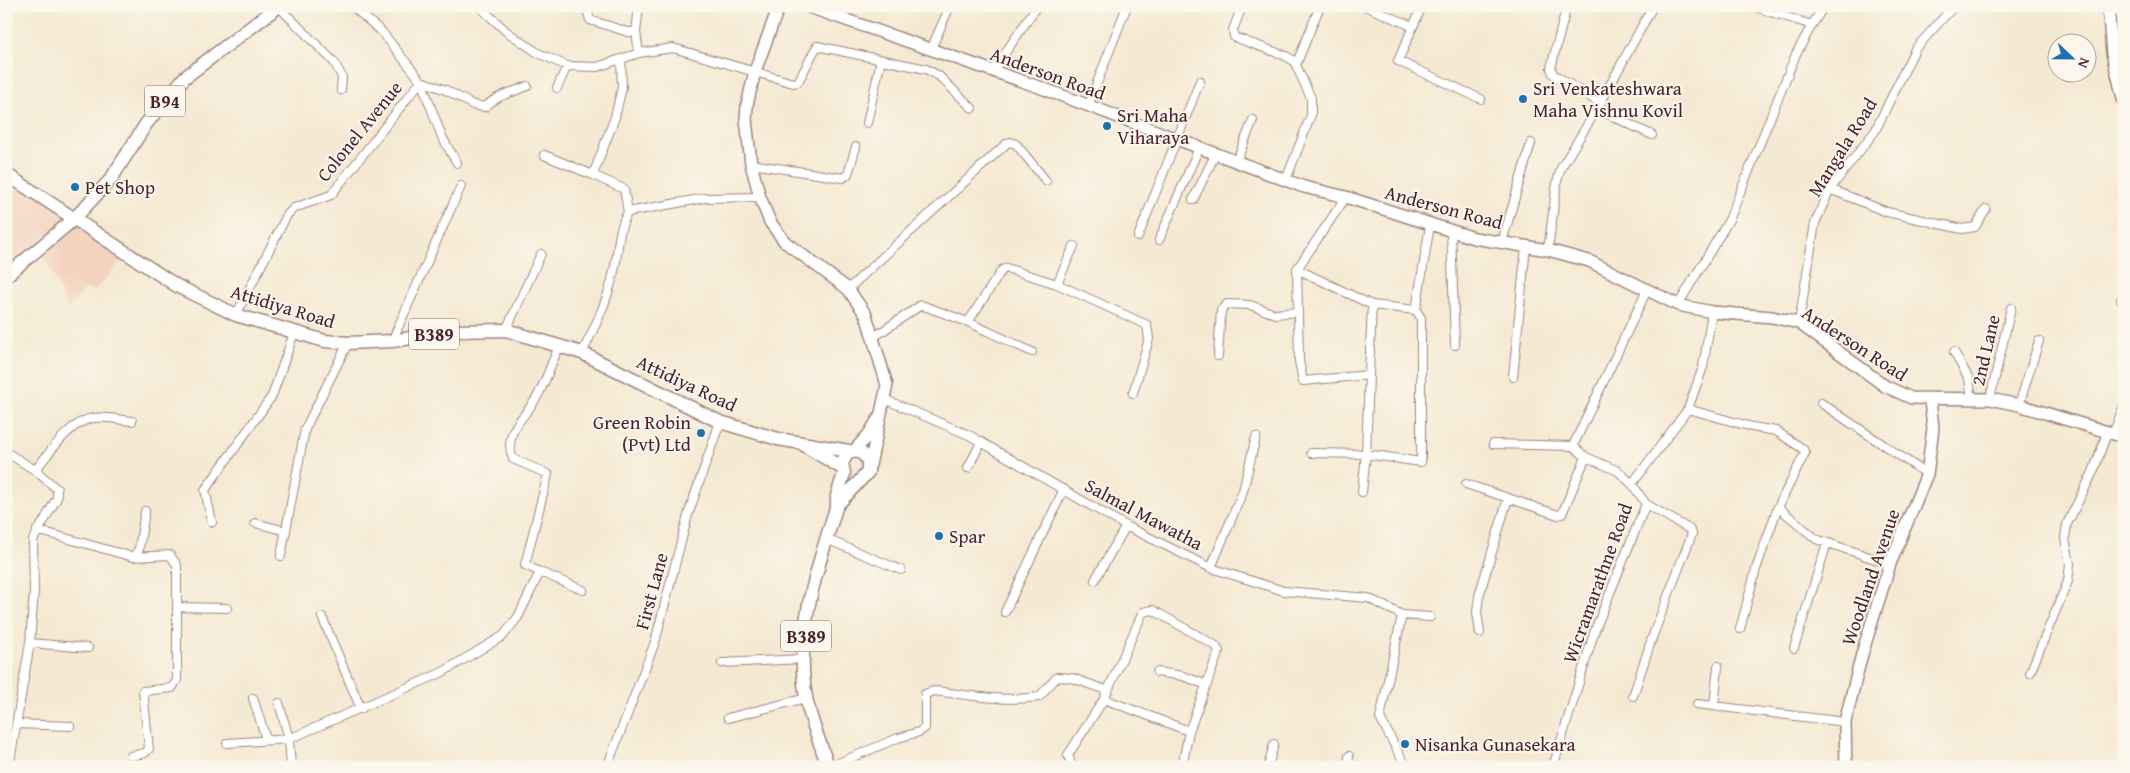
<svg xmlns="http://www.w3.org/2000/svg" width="2130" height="773" viewBox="0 0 2130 773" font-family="'Gentium Book Plus',serif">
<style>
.built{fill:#f4d3c0}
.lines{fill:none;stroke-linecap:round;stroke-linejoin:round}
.street-casing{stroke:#9f847e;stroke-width:10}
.secondary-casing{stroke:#9f847e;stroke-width:14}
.primary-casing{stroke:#9f847e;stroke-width:15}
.street{stroke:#fff;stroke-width:8}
.secondary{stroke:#fff;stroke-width:11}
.primary{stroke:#fff;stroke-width:12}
.poi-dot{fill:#1f6fb2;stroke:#fbf7ec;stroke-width:2}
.labels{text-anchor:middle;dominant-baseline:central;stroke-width:4;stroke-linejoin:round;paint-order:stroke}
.shield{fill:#fbf7ec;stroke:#7f6065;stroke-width:1}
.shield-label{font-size:18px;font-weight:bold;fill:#4a1f2b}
.street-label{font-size:19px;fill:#4a1f2b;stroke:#fbf7ec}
.poi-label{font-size:19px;fill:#4a1f2b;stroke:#fbf7ec;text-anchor:start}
</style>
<rect width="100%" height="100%" fill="#fbf7ec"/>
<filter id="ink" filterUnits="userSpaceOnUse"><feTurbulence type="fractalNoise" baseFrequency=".02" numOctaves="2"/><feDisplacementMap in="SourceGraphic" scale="10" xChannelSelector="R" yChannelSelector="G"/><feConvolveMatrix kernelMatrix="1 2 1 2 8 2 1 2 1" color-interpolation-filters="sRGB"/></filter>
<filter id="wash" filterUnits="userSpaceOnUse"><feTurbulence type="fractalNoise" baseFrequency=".0096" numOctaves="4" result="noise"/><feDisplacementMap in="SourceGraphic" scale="20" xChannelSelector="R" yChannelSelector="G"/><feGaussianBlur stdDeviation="1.12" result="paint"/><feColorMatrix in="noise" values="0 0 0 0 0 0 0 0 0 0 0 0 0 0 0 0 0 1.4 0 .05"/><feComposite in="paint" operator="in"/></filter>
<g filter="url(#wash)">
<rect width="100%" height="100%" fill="#f4e9d2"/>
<!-- built -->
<path class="built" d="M6,174L128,253L94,291L86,288L68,309L48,263L39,250L6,276Z"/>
</g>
<g filter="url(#ink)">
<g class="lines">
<!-- street casing -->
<g class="street-casing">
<path id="street" d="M278,6L334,62L342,77L341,90
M352,6L382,32L421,81L446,90L473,105L485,107C499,94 510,94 527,86
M479,6L506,31L538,53L567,66L597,67L639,53L673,48L793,83L798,82L817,46L926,69L939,76L972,108
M586,6L590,20L628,32H636
M1242,6L1233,30L1234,37L1286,56L1294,61L1311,98V115L1286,180
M1365,6L1412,26
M1422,6L1398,61L1481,99
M1565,6V13L1551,68L1553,74L1600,103
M1752,6L1812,25L1824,6
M2109,16L2120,6
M931,49L950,6
M639,53L636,32L639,6
M2112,53L2124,43
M621,59L622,87L615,117L593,175L624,189L628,212
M1296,65L1320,6
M993,71L1037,6
M421,81L442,137L457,163
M557,88L567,66
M1088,106L1127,6
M1597,109L1652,135
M867,123L881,60
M544,155L593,175
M1236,162L1253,120
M751,164L843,178L848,174L856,147
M1830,189L1887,212L1962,229L1975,227L1986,209
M1346,197L1297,269L1299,361L1303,381L1369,375L1372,305L1416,310L1421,318V462L1366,454L1369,375
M1193,200L1215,155
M1451,231L1455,345
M1138,237L1200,81
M1159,240L1199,148
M1502,242L1531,143
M1548,250L1557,182L1561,168L1597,109L1653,6
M1297,269L1372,305
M1057,284L1147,325L1149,339L1133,393
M848,289L1006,144L1010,142L1016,144L1046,181
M2124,295L2121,300L2124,302
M1678,305L1729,220L1796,54L1812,25
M1416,310L1430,225
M236,315L287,215L294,208L331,195L421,81
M968,322L1032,352
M1799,323L1815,223L1830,189L1875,131L1915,49L1954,6
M506,330L541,254
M874,337L921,305L968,322L1002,270L1006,268L1057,284L1074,246
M392,341L461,186
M1954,352L1969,379L1972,398
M582,353C595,327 608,300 614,271C619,251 617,230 628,212L705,198L760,197
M1218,356L1221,310L1227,304L1250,305L1275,314L1298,312
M1513,377L1526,246
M884,399L969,435L1126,526L1211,568L1284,591L1368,598L1402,615L1430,617
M1990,399L2011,308
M1821,403L1927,474
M2019,405L2039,341
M1688,409L1752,427L1776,431L1803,449L1805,453L1778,507L1816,539L1890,564
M2113,435L2124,405
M1493,444L1573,446L1586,457L1618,471L1632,484
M1573,446L1647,290
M6,452L35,470L57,489V498L33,540L34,591L30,643L9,767
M1311,453L1366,454L1362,492
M968,468L981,442
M35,470C50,453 69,422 93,418C104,416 120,420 132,421
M1466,484L1508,498
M212,522L205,490L272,396L294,333
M255,523L286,531
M37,530L133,557L170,555L177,565V680L172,688L143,691L149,749L145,753L131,756
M826,539L901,570
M281,556L305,429L348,343
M133,557L139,549L145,511
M1211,568L1243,491L1256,437
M540,572L583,590
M1095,580L1126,526
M178,607L227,608
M1005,612L1064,489
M1402,615L1380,718L1404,763L1403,767
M322,617L361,709
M1740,629L1756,569L1778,507
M1480,633L1477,612L1479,596L1508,498L1558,515L1562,514L1586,457
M30,643L88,648
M1794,648L1827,543
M722,663L803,659
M1157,672L1183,676L1207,685
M2030,673L2068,581L2070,564L2065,538L2067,524L2093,472L2107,433
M1633,696L1653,635L1692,534L1689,529L1646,504
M253,698L266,739
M1104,699L1189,731
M1697,704L1845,722
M1714,706L1718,666
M728,718L806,698
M16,724L70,726
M227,743L289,739L279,703
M291,767L289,739L441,673L503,636L518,617L540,572L525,565L548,474L513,459C502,431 525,418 537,397C546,382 551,363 559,347
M607,767L655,642L688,515L720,422
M829,767L898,738L919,732L925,728V694L934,691C969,695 1004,702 1039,697L1057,677L1072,678L1106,690
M1072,767L1068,755L1104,699L1143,612L1153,610L1216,646L1219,651L1189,731L1182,767
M1268,767L1274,744
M1348,767L1349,756
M1553,767L1595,630L1646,504L1632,484L1688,409L1703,367L1712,312"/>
</g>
<!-- secondary casing -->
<g class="secondary-casing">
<path id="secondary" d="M779,6L755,71L747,105L746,119L751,164L760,197L770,222L785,242L848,289L866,315L887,385L870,465
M806,6L1039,87L1304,187L1346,197L1474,238L1548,250L1589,261L1678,305L1712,312L1772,317L1799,323L1885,386L1911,398L1990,399L2019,405L2124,437
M2106,6L2109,16L2112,53L2124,102
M854,451L869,434L878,419
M1846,767L1845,722L1862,654L1890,564L1927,474L1933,428L1930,400"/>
</g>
<!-- primary casing -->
<g class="primary-casing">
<path id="primary" d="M6,174L177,286L236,315L325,341L348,343L392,341L455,331L506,330L582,353L720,422L778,439L849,451
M6,276L74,219L111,179L146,124L184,78L279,6
M804,445L842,468
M828,767C821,744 810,720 806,697C794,634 818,565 837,505V496L844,473L842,463L849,451L860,452L868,459V472L837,505"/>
</g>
<!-- street -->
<use href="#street" class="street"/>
<!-- secondary -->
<use href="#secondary" class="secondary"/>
<!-- primary -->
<use href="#primary" class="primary"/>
</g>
</g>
<!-- markers -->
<g class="poi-dot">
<circle cx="1523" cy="99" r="5"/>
<circle cx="1107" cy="126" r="5"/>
<circle cx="75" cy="187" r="5"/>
<circle cx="701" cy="433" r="5"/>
<circle cx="939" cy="536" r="5"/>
<circle cx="1405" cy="744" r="5"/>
</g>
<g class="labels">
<!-- shield labels -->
<g class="shield">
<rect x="145" y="85.5" width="40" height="31" rx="4"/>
<rect x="409" y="318.5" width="50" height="31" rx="4"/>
<rect x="781" y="620.5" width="50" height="31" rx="4"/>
</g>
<g class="shield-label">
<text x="165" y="101">B94</text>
<text x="434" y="334">B389</text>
<text x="806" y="636">B389</text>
</g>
<!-- street labels -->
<g class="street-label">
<text transform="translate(1048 73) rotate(20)">Anderson Road</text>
<text transform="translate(359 131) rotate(-51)">Colonel Avenue</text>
<text transform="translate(1842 147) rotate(-58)">Mangala Road</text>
<text transform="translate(1444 207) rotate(15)">Anderson Road</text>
<text transform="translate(283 306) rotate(17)">Attidiya Road</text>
<text transform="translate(1855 343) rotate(33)">Anderson Road</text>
<text transform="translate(1985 350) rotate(-77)">2nd Lane</text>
<text transform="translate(687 383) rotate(25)">Attidiya Road</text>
<text transform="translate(1144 514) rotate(28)">Salmal Mawatha</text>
<text transform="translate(1870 577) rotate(-71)">Woodland Avenue</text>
<text transform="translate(1597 583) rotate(-70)">Wicramarathne Road</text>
<text transform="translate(651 591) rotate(-75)">First Lane</text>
</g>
<!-- poi labels -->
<g class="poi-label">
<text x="1533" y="88">Sri Venkateshwara<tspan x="1533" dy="22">Maha Vishnu Kovil</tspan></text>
<text x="1117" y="115">Sri Maha<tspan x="1117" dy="22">Viharaya</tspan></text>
<text x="85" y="187">Pet Shop</text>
<text x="691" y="422" text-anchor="end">Green Robin<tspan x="691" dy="22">(Pvt) Ltd</tspan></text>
<text x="949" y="536">Spar</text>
<text x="1415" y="744">Nisanka Gunasekara</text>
</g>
</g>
<!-- margin -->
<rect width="2130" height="773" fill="none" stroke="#fbf7ec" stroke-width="25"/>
<!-- north arrow -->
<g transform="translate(2072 58) rotate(112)"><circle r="24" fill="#fbf7ec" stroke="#b4a19f"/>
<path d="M0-4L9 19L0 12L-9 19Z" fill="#1f6fb2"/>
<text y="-8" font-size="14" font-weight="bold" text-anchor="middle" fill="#4a1f2b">N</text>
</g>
</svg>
